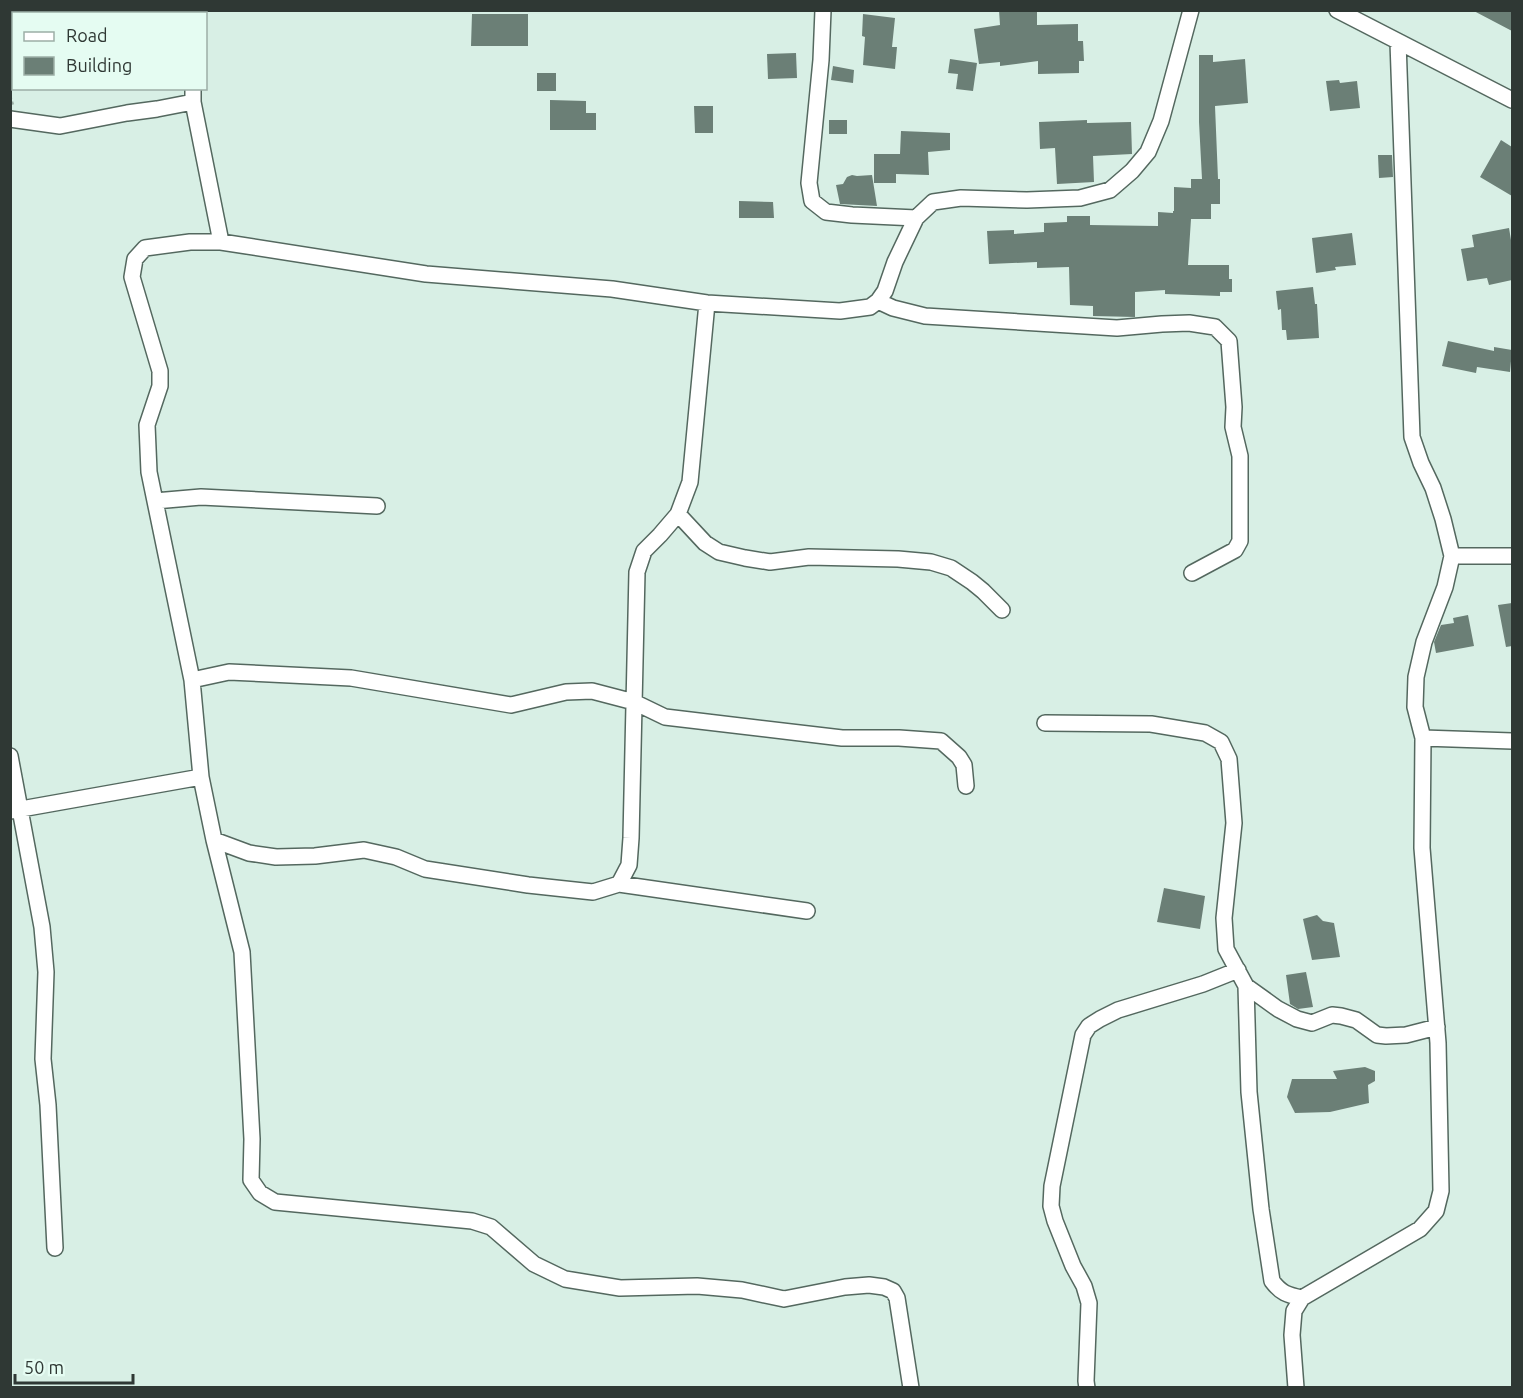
<svg xmlns="http://www.w3.org/2000/svg" width="1523" height="1398" viewBox="0 0 1523 1398" font-family="Ubuntu,sans-serif">
<style>
.building{fill:#6b7f76}
.lines{fill:none;stroke-linecap:round;stroke-linejoin:round}
.minor-casing{stroke:#54685f;stroke-width:18}
.path{stroke:#9aaca4;stroke-width:3;stroke-dasharray:3 3;stroke-linecap:butt}
.minor{stroke:#fff;stroke-width:15}
</style>
<rect width="100%" height="100%" fill="#d8efe5"/>
<!-- building -->
<path class="building" d="M999,10H1037V25L1078,24V41H1083L1084,61H1079V73L1038,74V61L1000,66V62L979,64L974,29L1000,25Z
M1472,10H1512V31Z
M472,14H528V46H471Z
M863,14L895,18L892,47H897L895,69L863,65L865,37L862,36Z
M796,53L797,78L768,79L767,54Z
M1199,55H1213V62L1245,59L1248,103L1215,106L1218,179H1220V204H1211V219H1191L1188,265H1229V279H1232V292H1220V296L1165,294V290L1135,292V317L1093,316V306L1070,305L1069,267L1037,268V262L989,264L987,231L1014,230V234L1044,232V223L1067,222V216H1090V225L1158,226V212L1173,213V211H1174V187L1191,188V179H1202L1199,122Z
M950,59L977,63L973,91L956,89L958,74L948,73Z
M833,66L854,70L853,83L831,80Z
M537,73H556V91H537Z
M1339,80L1340,83L1357,81L1360,108L1330,111L1326,81Z
M550,100L586,101V113H596V130H550Z
M694,106H713V133H695Z
M829,120H847V134H829Z
M1087,120V123L1131,122L1132,154L1093,156L1094,182L1057,184L1055,148L1040,149L1039,122Z
M901,131L950,133V150L928,152L929,175L896,174V183H874V154H900Z
M1501,140L1512,147V196L1480,177Z
M1378,155H1392L1393,177L1379,178Z
M852,175L857,176L872,175L877,206L840,204L836,185L843,184L847,177Z
M739,201L773,202L774,218H739Z
M1509,228L1512,246V280L1489,285L1487,278L1467,281L1461,249L1474,247L1472,235Z
M1352,233L1356,265L1335,267L1336,270L1316,273L1312,238Z
M1313,287L1315,304H1317L1319,338L1287,340L1286,330H1282L1281,309L1278,310L1276,291Z
M1448,341L1494,351V347L1512,350L1510,372L1477,367L1476,373L1442,366Z
M1512,603V646L1506,647L1498,605Z
M1468,615L1474,646L1436,653L1434,642L1441,625L1454,623L1453,618Z
M1164,888L1205,896L1200,929L1157,922Z
M1317,915L1323,921L1334,923L1340,957L1312,960L1303,919Z
M1306,972L1313,1007L1298,1009L1290,1004L1286,975Z
M1365,1067L1375,1071V1081L1368,1085L1369,1103L1330,1112L1295,1113L1287,1097L1292,1079H1337L1333,1071Z"/>
<g class="lines">
<!-- minor casing -->
<g class="minor-casing">
<path id="minor" d="M189,10V14
M823,10L821,60L809,183L812,201L826,212L852,215L916,218
M1337,10L1512,100
M193,88V102L221,242
M10,119L60,126L127,113L157,109L193,102
M878,301L893,308L925,316L1117,328L1162,324L1189,323L1215,327L1229,341L1234,407L1233,427L1240,456V541L1235,550L1192,573
M155,501L201,497L377,506
M678,514L705,543L719,552L745,558L770,562L809,557L898,559L931,562L951,568L972,582L983,591L1002,610
M1452,556H1512
M192,680L229,672L351,678L511,705L566,692L592,691L634,702L665,717L842,738H899L941,741L959,757L964,765L966,786
M1045,723L1151,724L1205,733L1221,742L1229,759L1234,823L1224,918L1226,949L1246,986L1278,1009L1297,1019L1312,1023L1332,1015L1341,1016L1356,1020L1377,1035L1386,1036L1406,1035L1437,1027
M1423,738L1512,741
M10,756L42,927L46,972L43,1059L48,1105L55,1248
M10,811L201,777
M214,840L249,853L276,857L315,856L364,850L396,857L425,869L528,885L593,892L619,884L629,865L631,838L637,572L644,551L660,535L678,514L690,482L707,303
M619,884L807,911
M1246,986L1249,1092L1261,1209L1272,1281C1281,1293 1287,1295 1302,1298
M911,1388L897,1298L893,1291L884,1287L869,1285L845,1287L784,1299L742,1290L697,1286L620,1288L565,1279L534,1264L491,1227L472,1221L275,1202L260,1193L251,1180L252,1139L242,952L214,840L201,777L192,680L149,472L147,425L160,386V371L132,277L135,259L145,248L190,242H221L426,274L612,289L707,303L840,311L870,307L878,301L885,291L895,262L916,218L933,202L961,198L1027,200L1080,198L1110,190L1132,171L1148,152L1161,121L1191,10
M1087,1388L1086,1381L1089,1303L1084,1286L1073,1266L1055,1221L1051,1206L1052,1186L1083,1035L1089,1026L1100,1019L1118,1010L1203,984L1238,970
M1296,1388L1292,1335L1294,1311L1302,1298L1420,1229L1436,1211L1441,1191L1438,1043L1422,848L1423,738L1415,707L1416,677L1424,642L1445,587L1452,556L1443,519L1433,488L1421,463L1412,437L1398,42"/>
</g>
<!-- path -->
<path class="path" d="M10,96L13,106"/>
<!-- minor -->
<use href="#minor" class="minor"/>
</g>
<!-- border -->
<rect width="1523" height="1398" fill="none" stroke="#2f3834" stroke-width="24"/>
<!-- legend -->
<rect x="12" y="12" width="195" height="78" fill="#e5fcf2" stroke="#9caea6" stroke-width="1.5"/>
<rect x="24" y="32" width="30" height="9" fill="#ffffff" stroke="#9caea6" stroke-width="1.5"/>
<text x="66" y="42" font-size="18" fill="#2f3834">Road</text>
<rect x="24" y="57" width="30" height="18" fill="#6b7f76" stroke="#9caea6" stroke-width="1.5"/>
<text x="66" y="72" font-size="18" fill="#2f3834">Building</text>
<!-- scale -->
<path d="M15 1374v9h118v-9" fill="none" stroke="#2f3834" stroke-width="3"/>
<text x="24" y="1374" font-size="18" fill="#2f3834" stroke="#e5fcf2" stroke-width="4.5" paint-order="stroke">50 m</text>
</svg>
